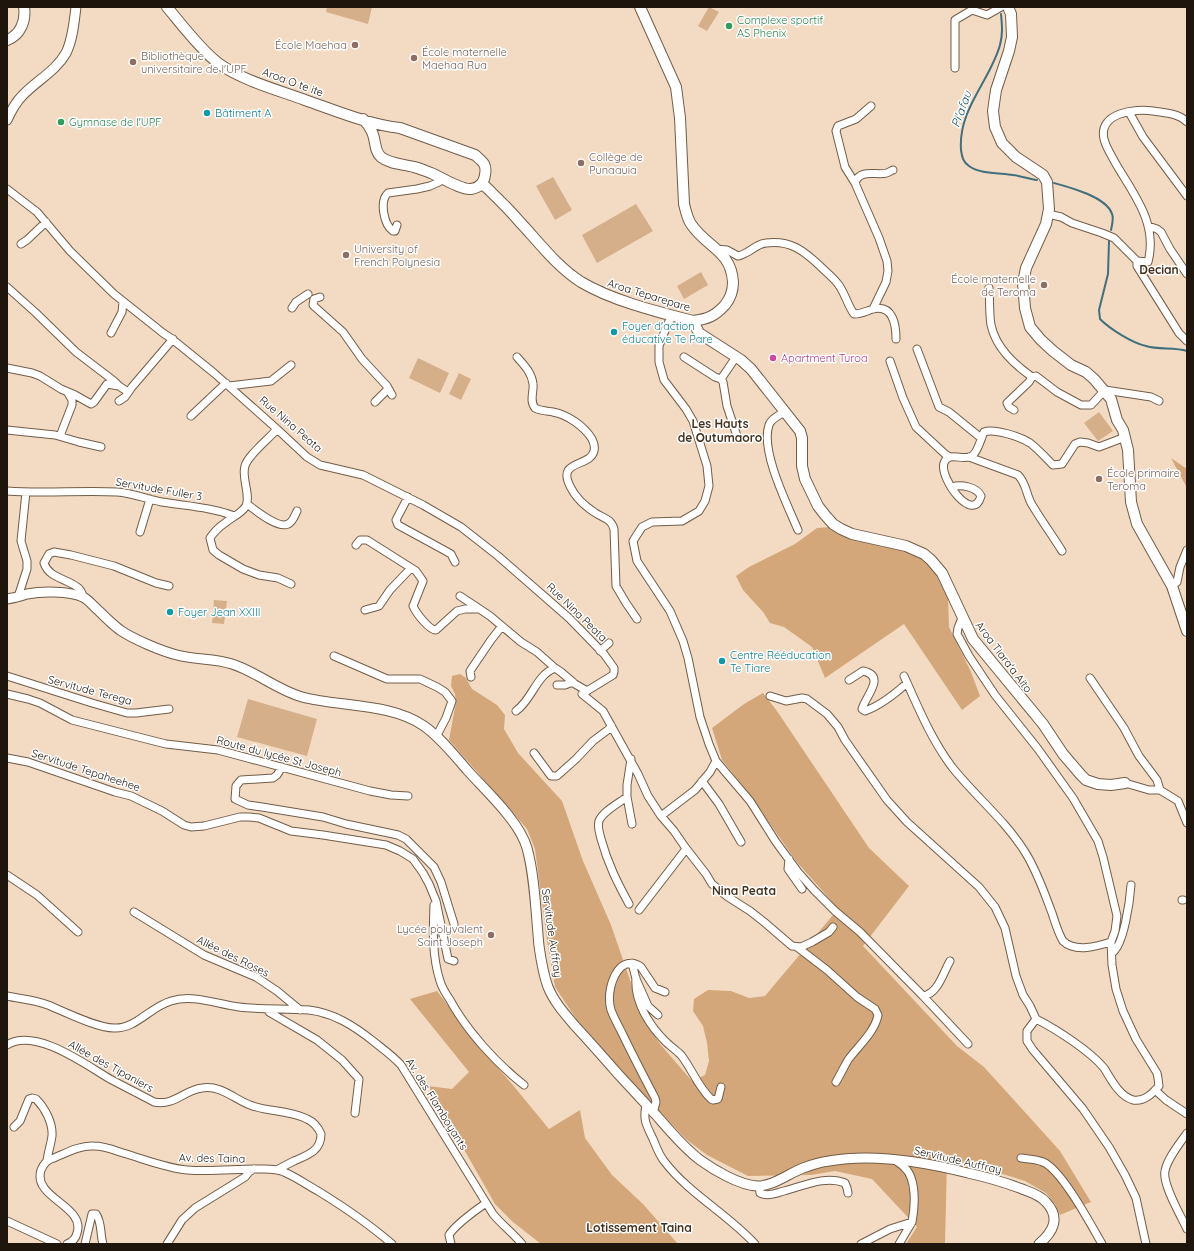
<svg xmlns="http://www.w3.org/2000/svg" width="1194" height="1251" viewBox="0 0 1194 1251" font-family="Quicksand,sans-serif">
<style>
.green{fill:#d4af8a}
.forest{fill:#d3a779}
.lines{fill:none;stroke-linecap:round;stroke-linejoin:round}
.stream{stroke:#406f7e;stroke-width:2}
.minor-casing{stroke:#715d48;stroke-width:9}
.tertiary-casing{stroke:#715d48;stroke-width:11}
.secondary-casing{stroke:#715d48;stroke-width:12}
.minor{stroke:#fff;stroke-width:7}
.tertiary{stroke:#fff;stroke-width:9}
.secondary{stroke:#fff;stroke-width:10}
.leisure-dot{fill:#2e9e5b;stroke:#fff;stroke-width:1.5}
.education-dot{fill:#8d6e63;stroke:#fff;stroke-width:1.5}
.culture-dot{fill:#0f9aa8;stroke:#fff;stroke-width:1.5}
.hotel-dot{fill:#d1479c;stroke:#fff;stroke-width:1.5}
.labels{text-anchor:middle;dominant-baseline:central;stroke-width:3;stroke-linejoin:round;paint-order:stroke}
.leisure-label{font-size:11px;fill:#27864d;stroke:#fff;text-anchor:start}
.education-label{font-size:11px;fill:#785e54;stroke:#fff;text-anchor:start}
.street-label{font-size:11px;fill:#1e160d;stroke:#fff}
.culture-label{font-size:11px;fill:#0d838f;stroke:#fff;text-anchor:start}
.hotel-label{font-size:11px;fill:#b23c85;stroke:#fff;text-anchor:start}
.water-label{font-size:12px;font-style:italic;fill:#124e61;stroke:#fff}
.neighbourhood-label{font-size:12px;font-weight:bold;fill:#43301c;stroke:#fff}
</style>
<rect width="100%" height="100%" fill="#f3dbc3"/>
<!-- green -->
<path class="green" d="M327,7H372L368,24L326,12Z
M709,7L719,12L707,31L698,26Z
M553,177L572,210L555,220L536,186Z
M636,204L653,231L597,263L582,235Z
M701,272L708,285L684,299L677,286Z
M418,358L449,373L440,393L409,378Z
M459,373L471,379L461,400L449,394Z
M1099,412L1113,431L1098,441L1084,423Z
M214,600L227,601L224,624L212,623Z
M248,699L317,719L307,756L237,737Z"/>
<!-- forest -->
<path class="forest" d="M1171,458L1187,469V488Z
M830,527L916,553L932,567L948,598L949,627L971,672L980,696L962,710L904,624L825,678L812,647L784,627L770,623L763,612L743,590L736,576L749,567L795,544L817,528Z
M460,674L466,678L472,689L497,705L505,715L504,729L518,753L562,801L583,861L611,925L630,980L639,1012L660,1044L692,1081L705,1075L709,1061L707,1043L703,1026L693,1011L694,999L708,990L731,991L749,998L765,996L833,915L835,905L796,861L750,795L722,760L712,728L744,704L763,693L777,711L869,848L909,886L863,946L957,1046L984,1067L1060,1151L1091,1202L1060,1215L1055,1204L1046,1193L1025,1181L967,1163L947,1162L945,1244H906L917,1227L872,1179L835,1171L811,1175L748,1176L707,1155L687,1140L646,1098L577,1020L555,987L547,940L535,849L527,829L449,740L456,702L455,694L451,686L452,676Z
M437,991L477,1044L512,1084L549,1129L580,1110L585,1138L612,1175L643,1204L678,1244H541L513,1222L495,1204L428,1086L452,1089L469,1072L410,999Z"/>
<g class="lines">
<!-- stream -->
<path class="stream" d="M1001,14C1002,25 1003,34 1000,45C990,81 958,109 961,150C962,157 963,162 969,166C979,174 1001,173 1013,175C1022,176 1029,179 1037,180
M1054,183C1069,187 1107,197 1112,214C1114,218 1112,225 1111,230
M1109,241L1108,274L1099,310L1100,319C1110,329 1132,343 1146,346C1159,350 1174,347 1187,351
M1187,431V438"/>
<!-- minor casing -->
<g class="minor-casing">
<path id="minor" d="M955,68V20L972,10L987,15L1001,7
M871,106L856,119L838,126L836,131L845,167L855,183L879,238L887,261L888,271L886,282L873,309
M1129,112L1143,137L1187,196
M855,183C860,168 876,176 887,173C888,173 892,170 893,170
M7,189L37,212L70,251L114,294L163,333L172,339L214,373L277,429L307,457L320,465L363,475L423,505L461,527L498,556L569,618L604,654L614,668V672L613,675L582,694L603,711L638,774L648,796L661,816L695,790L710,772L716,761L709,744L700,717L688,658L683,641L670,611L637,561L633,541L642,527L652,522L682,521L699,511L705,501L709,486L707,466L693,421L686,409L664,380L659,362V346L668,323L673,316
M1048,214L1061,217L1072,223L1102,233L1114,238L1137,261L1148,262C1158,223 1134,195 1116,164C1112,156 1106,148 1104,139C1098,113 1135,108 1153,111C1164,113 1179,113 1187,122
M397,225L395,231H393C384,225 379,201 388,193L417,189L430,186L439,182L441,177
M1148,226L1157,229L1161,232L1170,249L1187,274
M21,244L27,240L46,222
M716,249L727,250L738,256C749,254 755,244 766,243C790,240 803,250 820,266C826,272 833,277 838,284C845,293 847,304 854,314C862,314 866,311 873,309C893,304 896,325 896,339
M1137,261V266L1179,333L1187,341
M7,287L36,313L76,352L114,381L119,386L128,392
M989,288C990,300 989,313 991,325C996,348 1014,364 1032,377L1036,376L1057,392L1081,405H1091L1105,390L1151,397L1159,401
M320,297L314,299L313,305L315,307L343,332L362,359L387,386L392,395
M292,308L296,302L308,294
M111,333L122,312L123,302
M917,349L939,407L949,412L981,438
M517,357C524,365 532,373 533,384C534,392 529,401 535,408C541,411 547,411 553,412C568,415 584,426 592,439C594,443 595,447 594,451C590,468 555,459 571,488C576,498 585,506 594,512C602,518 611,518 614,529L616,586L626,603L637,619
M684,357L715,377L721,379
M736,357L721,379L723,382L727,406L737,436
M890,361L903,398L916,427L945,454L950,457
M7,368L32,373L40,376L61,389L75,395L91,404L94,402L107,384L119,386
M229,386L271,381L291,365
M119,401L125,397L132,387L173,339
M375,402L387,390V386
M1014,410L1009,407L1007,403L1029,382L1032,377
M785,412C779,415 771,419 769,425C760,451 788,506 798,530
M191,416L226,383
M277,429C270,438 247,456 245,466C241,477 251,495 246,506C241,514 232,517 225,523C219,527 214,532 210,538L213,550L219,555L243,569L259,575L278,578L291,584
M7,430L55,435L79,442L101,447
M60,436L72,405V400L68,393
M969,457L1018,475C1026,483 1026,493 1031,503C1041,520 1052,535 1062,551
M952,487C961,484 977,487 981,496C973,525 939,478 944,463C948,451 963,461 972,456C978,452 981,438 984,432C994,428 1021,437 1030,443C1038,449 1046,458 1053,465L1062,464L1075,444L1080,442L1088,443L1099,447L1120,439L1125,438
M7,491C44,494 80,490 117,492C132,493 147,499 162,502C186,506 211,507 234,516
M408,497L396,520L398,525L442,549L451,554L455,562
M247,504C255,510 278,529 288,524C293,522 295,515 297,511
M140,532L150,499
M356,545L360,540H367L416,571L423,581L413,606C416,613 429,630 436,630L457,611L465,609H479
M1172,586L1177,582L1180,567L1187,550
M460,596L490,616L521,642L537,652L555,668L561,672L575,684L587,691
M18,597L27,569V561L21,541L26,492
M84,598C82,594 81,589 77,587C65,578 49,578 44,563L49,554L54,552L71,555L114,566L156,583L169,586
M365,610L379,606L390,590L411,568
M600,651L609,643
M334,656L387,679H420L437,687L445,692L452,701L446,718L436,737
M7,676L92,703L127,713H136L169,709
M904,676C918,707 931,739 952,767C975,796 1005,820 1025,852C1037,871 1044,892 1052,913C1055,922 1058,933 1063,941C1075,953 1098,946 1111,942
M471,677L470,671L491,640L502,626
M1090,678L1124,728L1139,756L1157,780L1160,790
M849,680L863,671C887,676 865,697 862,709L865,711C879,706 896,693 907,683
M557,685H565L573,682
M7,694L28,699L40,703L72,720L154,741L166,744L218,750L370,791L391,795L408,796
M770,696L786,701L802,698L807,699L827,714L838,727L845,740L887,800L907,822L979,887L995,907L1005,928L1016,976L1023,995L1030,1006L1036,1019C1056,1029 1090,1051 1104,1068C1111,1079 1119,1096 1133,1100C1144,1102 1152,1094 1159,1086L1158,1078L1157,1073L1136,1039L1123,1011L1116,989L1112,965L1111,942L1115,931L1117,916L1103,857L1098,841L1073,798L1038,749L995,695L969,656L957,634L958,628L962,618
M516,711C532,700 536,675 555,668
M534,753L551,776H557L576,759L593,741L609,729L611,725
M7,758L28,762L115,792L131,796L162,811L184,825L191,827L204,826L240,817H250L259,818L291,831L323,835L386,845L400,851L413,859L423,873L429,884L436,901L448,959L454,961
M631,759L627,785V797L632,824
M716,761L750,801L776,842L798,872L814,890L835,911L860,932L923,996C938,994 943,973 950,961
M282,767L277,775L273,778L241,780L236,786L235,799L248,805L262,807L323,817L346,824L398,835L406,839L434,867L441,882L454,924
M702,781L719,804L741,842
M1125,783L1149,790H1160L1178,801L1187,823
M627,797C619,803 602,812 599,821C597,827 600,834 601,839C608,864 617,882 629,904
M661,816L674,831L685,847L706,874L712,884L728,897L750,911L764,922L792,946L801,947L812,942L829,932L833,927
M789,859L788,869L802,889
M7,875L37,895L78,932
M1182,900H1183
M434,905C433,930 432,956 440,981C442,988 446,994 450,1000C467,1031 496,1063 524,1085
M639,910L686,849
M134,912L204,955L256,977L277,991L300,1010
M797,947L827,970L857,997L875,1009L878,1015C875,1032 858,1046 848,1060C844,1067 840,1075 836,1082
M1112,953C1124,946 1130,899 1131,885
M632,963L636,979L648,1006L658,1015
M636,978C634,1001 649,1025 665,1041C670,1046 676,1050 681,1055C692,1069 698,1087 711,1099L713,1100L718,1099L721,1087
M7,996C21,999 35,1000 48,1005C65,1012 97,1028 114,1028C136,1029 150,1007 171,1001C193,994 216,1004 239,1007C262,1010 286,1008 309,1010C334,1013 354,1026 373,1041C383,1049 393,1056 401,1065L493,1214C502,1225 513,1233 522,1244
M923,996L968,1044
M268,1010L269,1012L317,1040L342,1060L359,1079L355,1113
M1036,1019L1027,1031V1041L1033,1050L1083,1109L1109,1147L1125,1175L1136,1198L1146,1244
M7,1045C35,1027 86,1065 110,1079C125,1087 139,1094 154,1102C175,1106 184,1090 202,1088C221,1085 234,1099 250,1105C268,1112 289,1110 307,1119C314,1122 318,1127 321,1134C321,1151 308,1155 294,1161C288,1164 282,1167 277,1170
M1155,1090L1166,1100L1187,1114
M646,1104C643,1121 646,1124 653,1139C656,1146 659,1155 664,1161C689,1194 728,1214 755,1244
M653,1113L656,1102L655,1098C644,1077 633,1056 623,1035C619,1027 614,1018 611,1010C607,996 611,977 621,967C627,962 635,962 641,967L655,988L665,992
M14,1127L20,1121L29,1099L32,1098L36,1099C45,1108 53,1123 52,1136C51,1144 48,1152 47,1161
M1187,1133C1180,1143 1167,1159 1165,1171C1162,1184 1181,1216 1187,1229
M1021,1158C1028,1159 1036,1159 1043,1162C1062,1170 1091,1225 1102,1244
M759,1186L760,1193C768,1197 776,1193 784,1191C803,1186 826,1175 845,1183L847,1188L848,1193
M7,1221L57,1244
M67,1244C72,1242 76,1238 77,1233C86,1206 32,1198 41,1170C44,1163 47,1160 54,1158C66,1153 80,1145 94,1146C104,1146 114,1150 123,1153C144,1159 165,1168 187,1170C211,1172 234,1169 257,1169C266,1169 275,1168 284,1172C296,1177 307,1185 318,1191C344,1207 369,1224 392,1244
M85,1244L92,1214H96C102,1222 100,1234 103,1244
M167,1244L182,1220L195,1208L245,1177L249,1172L254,1169
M451,1244L449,1235C455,1225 476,1210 486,1203
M861,1244L890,1229L912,1222C915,1207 917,1178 904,1167C901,1164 897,1162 894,1159
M899,1244L912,1222"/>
</g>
<!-- tertiary casing -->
<g class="tertiary-casing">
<path id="tertiary" d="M7,120C11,111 15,103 22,96C36,81 56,71 66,53C73,39 74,22 76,7
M7,599C14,598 21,596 27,594C42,591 69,591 83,597C89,600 94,607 99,611C105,617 112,624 120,630C133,639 161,651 177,655C195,660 214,658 232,664C257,672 277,690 302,697C340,707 391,703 424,726C441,738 454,755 468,771C487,792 519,821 527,848C535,877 536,915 539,946C541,960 543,974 548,987C554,1002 565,1014 576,1027C590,1042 604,1058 618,1074C631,1088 643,1101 656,1115C670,1131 683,1147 700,1160C714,1170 739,1185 757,1186C773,1186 788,1174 803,1168C811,1165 820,1162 829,1161C874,1153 925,1162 968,1173C986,1177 1004,1182 1022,1189C1030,1192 1040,1195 1046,1202C1061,1218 1053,1232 1039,1244"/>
</g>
<!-- secondary casing -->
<g class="secondary-casing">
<path id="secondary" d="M167,7C182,25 200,49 218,63C241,80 278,90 305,100C334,110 370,125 400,128L475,155C483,162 487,164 485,175C484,183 479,188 471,189C461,190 441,177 431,173C425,171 419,168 414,167C403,164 390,164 381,157C374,151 376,140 372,132C370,127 367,123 363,119
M1008,7L1011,14L1012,37L1009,51L996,90L993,111L995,127L1002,143L1016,157L1043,175L1047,182L1049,209L1046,224L1026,268L1023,283L1025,308L1030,327L1041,340L1053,351L1071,365L1086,372L1094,379L1111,399L1117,420L1123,430L1128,450L1131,502L1137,524L1172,586L1187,631
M7,40C21,35 26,20 24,7
M482,183C494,195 507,207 518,220C538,241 556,266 581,282C613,301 658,312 693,321C708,319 715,316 725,305C730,299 733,290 733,282C731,250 706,247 691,224C687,218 686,211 684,204L680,118L676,87L640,7
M693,321L699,333L741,360L751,369L800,431L802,438V466L805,479L818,506L825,515L833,524L841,529L852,534L906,546L924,554L931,560L942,573L973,639L1043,724L1063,754L1081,775L1086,780L1098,784L1111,785L1125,783"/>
</g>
<!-- minor -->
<use href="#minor" class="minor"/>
<!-- tertiary -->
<use href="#tertiary" class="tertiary"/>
<!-- secondary -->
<use href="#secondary" class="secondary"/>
</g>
<!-- markers -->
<g class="leisure-dot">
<circle cx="729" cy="26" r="4"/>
<circle cx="61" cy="122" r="4"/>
</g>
<g class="education-dot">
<circle cx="355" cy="45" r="4"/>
<circle cx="414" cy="58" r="4"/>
<circle cx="133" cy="62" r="4"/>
<circle cx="581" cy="163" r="4"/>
<circle cx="346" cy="255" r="4"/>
<circle cx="1044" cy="285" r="4"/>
<circle cx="1099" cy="479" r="4"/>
<circle cx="491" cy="935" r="4"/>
</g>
<g class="culture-dot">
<circle cx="207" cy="113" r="4"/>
<circle cx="614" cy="332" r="4"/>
<circle cx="170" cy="612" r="4"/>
<circle cx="722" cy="661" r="4"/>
</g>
<circle class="hotel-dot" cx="773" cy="358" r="4"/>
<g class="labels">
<!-- leisure labels -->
<g class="leisure-label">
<text x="737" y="20">Complexe sportif<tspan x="737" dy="13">AS Phenix</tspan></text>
<text x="69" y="122">Gymnase de l'UPF</text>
</g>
<!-- education labels -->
<g class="education-label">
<text x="347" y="45" text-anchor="end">École Maehaa</text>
<text x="422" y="52">École maternelle<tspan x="422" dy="13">Maehaa Rua</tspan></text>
<text x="141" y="56">Bibliothèque<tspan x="141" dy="13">universitaire de l'UPF</tspan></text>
<text x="589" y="157">Collège de<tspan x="589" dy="13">Punaauia</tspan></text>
<text x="354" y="249">University of<tspan x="354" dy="13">French Polynesia</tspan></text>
<text x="1036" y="279" text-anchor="end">École maternelle<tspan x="1036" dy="13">de Teroma</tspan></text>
<text x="1107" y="473">École primaire<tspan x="1107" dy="13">Teroma</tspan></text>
<text x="483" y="929" text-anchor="end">Lycée polyvalent<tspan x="483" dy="13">Saint Joseph</tspan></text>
</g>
<!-- street labels -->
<g class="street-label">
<text transform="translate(293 82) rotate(20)">Aroa O te ite</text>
<text transform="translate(649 295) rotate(17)">Aroa Teparepare</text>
<text transform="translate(291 424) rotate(41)">Rue Nina Peata</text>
<text transform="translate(159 489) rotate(10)">Servitude Fuller 3</text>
<text transform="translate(577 612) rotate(44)">Rue Nina Peata</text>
<text transform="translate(1004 657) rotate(53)">Aroa Tiara'a Aito</text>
<text transform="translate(90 690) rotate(15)">Servitude Terega</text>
<text transform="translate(279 756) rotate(15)">Route du lycée St Joseph</text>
<text transform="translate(86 770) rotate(18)">Servitude Tepaheehee</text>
<text transform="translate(552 933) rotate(82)">Servitude Auffray</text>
<text transform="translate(233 956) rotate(26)">Allée des Roses</text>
<text transform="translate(111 1066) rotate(29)">Allée des Tipaniers</text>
<text transform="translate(437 1104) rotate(58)">Av. des Flamboyants</text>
<text transform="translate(212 1158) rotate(1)">Av. des Taina</text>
<text transform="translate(958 1160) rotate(13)">Servitude Auffray</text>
</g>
<!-- culture labels -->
<g class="culture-label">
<text x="215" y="113">Bâtiment A</text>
<text x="622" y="326">Foyer d'action<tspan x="622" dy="13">éducative Te Pare</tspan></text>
<text x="178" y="612">Foyer Jean XXIII</text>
<text x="730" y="655">Centre Rééducation<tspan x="730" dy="13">Te Tiare</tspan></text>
</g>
<!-- hotel labels -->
<g class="hotel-label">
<text x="781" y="358">Apartment Turoa</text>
</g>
<!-- water labels -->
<g class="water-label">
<text transform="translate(961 109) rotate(-70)">Pi'afau</text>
</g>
<!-- neighbourhood labels -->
<g class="neighbourhood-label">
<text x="1159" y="269">Decian</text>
<text x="720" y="423">Les Hauts<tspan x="720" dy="14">de Outumaoro</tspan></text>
<text x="744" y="890">Nina Peata</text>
<text x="639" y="1227">Lotissement Taina</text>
</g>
</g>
<!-- border -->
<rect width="1194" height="1251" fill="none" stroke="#1e160d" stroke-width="16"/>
</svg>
